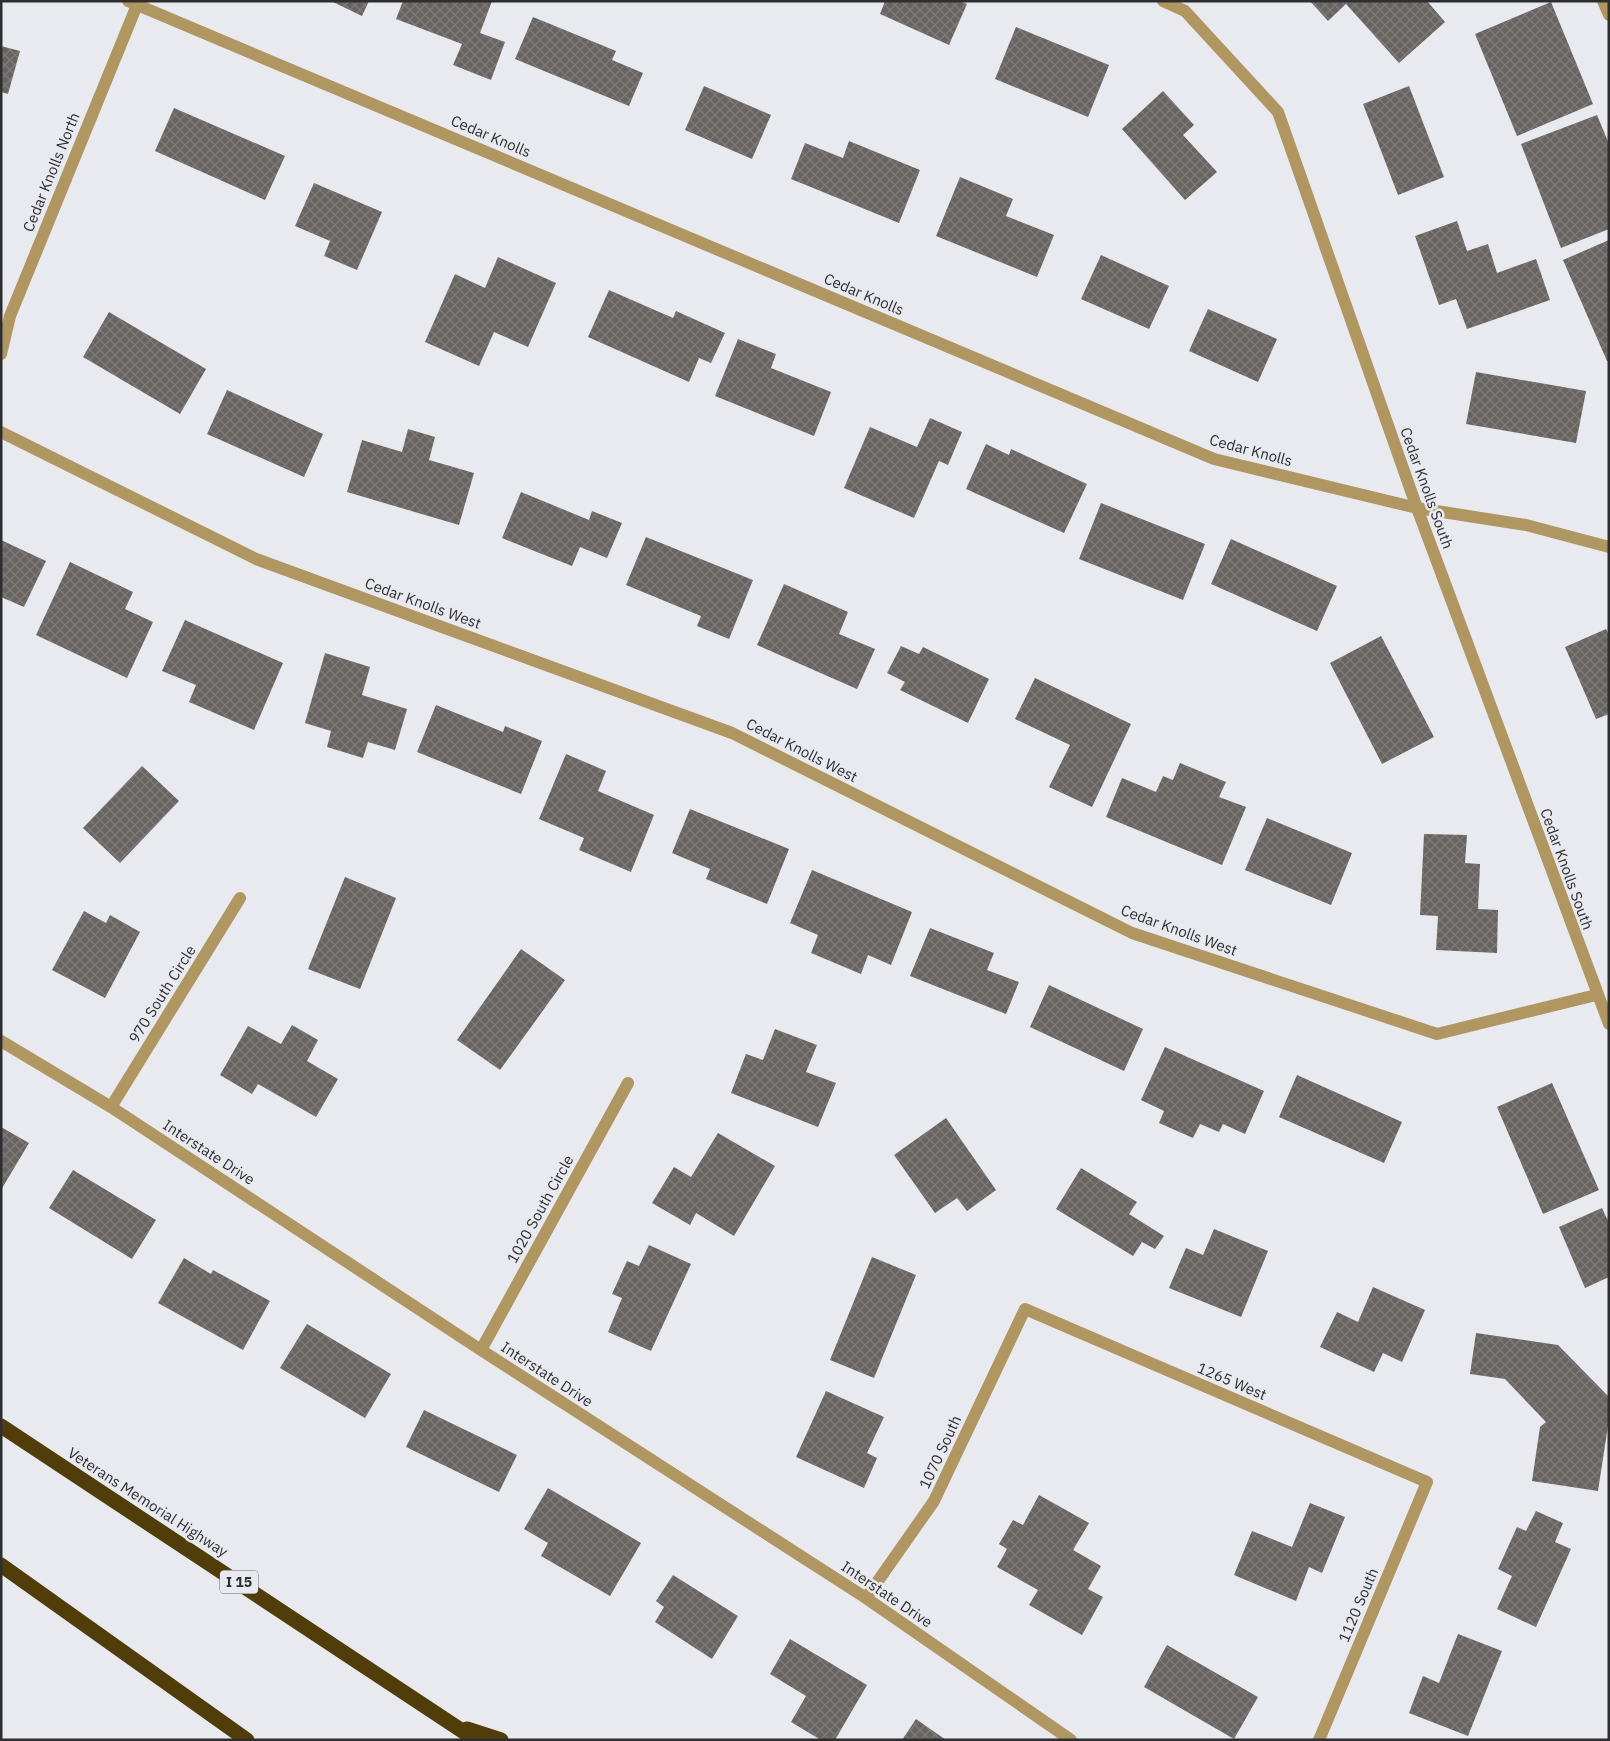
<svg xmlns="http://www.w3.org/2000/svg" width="1610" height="1741" viewBox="0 0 1610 1741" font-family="'IBM Plex Sans',sans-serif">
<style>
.building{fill:url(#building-cross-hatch)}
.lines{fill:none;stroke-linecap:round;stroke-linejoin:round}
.minor{stroke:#b09660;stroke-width:12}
.tertiary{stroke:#b09660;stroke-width:12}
.motorway{stroke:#513d0a;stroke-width:15}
.labels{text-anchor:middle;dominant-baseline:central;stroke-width:5;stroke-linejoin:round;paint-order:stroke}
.shield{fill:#e9eaf0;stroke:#66666a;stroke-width:1}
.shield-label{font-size:14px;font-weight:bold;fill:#2e2e30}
.street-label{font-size:15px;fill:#2e2e30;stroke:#e9eaf0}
</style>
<defs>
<pattern id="building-cross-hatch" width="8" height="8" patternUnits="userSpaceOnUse" patternTransform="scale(1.25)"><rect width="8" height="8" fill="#686461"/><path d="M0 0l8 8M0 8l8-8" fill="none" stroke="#7e7b79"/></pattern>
</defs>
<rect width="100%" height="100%" fill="#e9eaf0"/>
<!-- building -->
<path class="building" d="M331,1H369L362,16Z
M403,1H492L480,33L505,42L491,80L453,65L462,44L396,19Z
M885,1H960L967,4L949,45L880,14Z
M1310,1H1427L1445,22L1399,63L1346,4L1328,21Z
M1551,2L1593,104L1517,136L1475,34Z
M533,17L616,51L612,60L643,73L629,106L515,59Z
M1016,27L1109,65L1088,117L995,79Z
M1,46L20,51L8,94L1,92Z
M704,86L771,115L752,159L685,130Z
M1409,86L1444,177L1398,195L1363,104Z
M1163,91L1194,125L1183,135L1217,172L1185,200L1122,129Z
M174,108L285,156L265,200L155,151Z
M1597,115L1609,144V229L1561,248L1521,144Z
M849,141L920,170L899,223L791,179L805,143L843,158Z
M960,177L1013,199L1006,216L1054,235L1037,277L936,236Z
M314,183L382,212L357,270L324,256L330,241L295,226Z
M1457,221L1467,251L1488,244L1497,273L1536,259L1550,300L1467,329L1456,299L1439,305L1415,236Z
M1609,240V361H1607L1563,260Z
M1101,255L1169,286L1149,329L1081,299Z
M498,257L556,283L528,347L494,332L479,366L425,342L455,274L485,288Z
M609,290L673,318L676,311L725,333L711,363L699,358L689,382L588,337Z
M1208,309L1277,339L1258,382L1189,351Z
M109,312L206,369L180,414L83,357Z
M738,339L776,354L771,368L831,392L814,436L715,396Z
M1476,372L1586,391L1576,443L1466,424Z
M227,390L323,434L304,477L207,434Z
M930,418L962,432L948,465L939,461L914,518L844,488L870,427L917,447Z
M408,429L435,437L429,460L474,473L459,525L347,492L362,440L402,452Z
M986,444L1009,455L1011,449L1087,484L1064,533L966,489Z
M521,492L589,520L592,511L622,523L607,558L580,547L572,566L502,538Z
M1101,503L1205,544L1183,600L1079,559Z
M646,537L753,580L729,639L697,626L701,616L626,585Z
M1231,539L1337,586L1317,631L1211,584Z
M1,540L46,561L24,607L1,597Z
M70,562L133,592L125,609L153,622L127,678L36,635Z
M784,584L848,612L839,634L875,649L857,689L757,645Z
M185,620L283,663L254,730L189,702L196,685L162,671Z
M1606,629L1609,635V714L1596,719L1565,647Z
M1381,636L1434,737L1382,764L1330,663Z
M901,646L919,654L923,647L989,679L968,723L900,690L905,682L887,673Z
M325,653L370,667L362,695L407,709L395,750L368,742L363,758L327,747L331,731L305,723Z
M1035,678L1131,724L1092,807L1049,787L1070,745L1015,719Z
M436,705L503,732L505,726L542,741L521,794L417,752Z
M566,754L606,771L598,791L654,815L631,872L579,850L584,838L539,819Z
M1180,763L1226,782L1219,797L1246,807L1222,865L1106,817L1122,778L1156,792L1163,776L1173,780Z
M142,766L179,801L120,863L83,828Z
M690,809L789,849L767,904L706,879L710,869L672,853Z
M1267,818L1352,853L1331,905L1245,870Z
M1424,834L1467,835L1465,863L1480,864L1478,909L1498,910L1497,953L1436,950L1438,916L1420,915Z
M812,870L912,912L891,965L868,955L861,974L811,953L818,935L790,923Z
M345,877L396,898L360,989L308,969Z
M84,911L106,923L110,915L140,932L105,998L52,970Z
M930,928L994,953L987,970L1019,982L1006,1014L910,976Z
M521,949L565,980L500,1070L457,1040Z
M1049,985L1143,1029L1124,1071L1030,1027Z
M292,1025L318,1040L307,1061L338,1079L316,1117L258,1084L252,1094L220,1075L248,1026L281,1044Z
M775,1029L817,1045L806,1072L836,1083L818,1127L731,1093L746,1054L763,1060Z
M1165,1047L1264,1091L1245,1134L1223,1124L1219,1132L1200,1124L1193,1138L1159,1123L1164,1111L1141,1100Z
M1297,1075L1402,1122L1384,1163L1279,1117Z
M1552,1083L1599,1190L1543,1214L1497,1107Z
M946,1118L996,1190L967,1211L957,1198L935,1213L894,1155Z
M1,1127L29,1143L1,1190Z
M718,1133L775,1166L734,1236L696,1213L690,1225L652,1203L674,1167L691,1177Z
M1081,1168L1137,1202L1129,1214L1164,1236L1155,1249L1142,1242L1133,1256L1056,1209Z
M73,1170L156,1220L132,1259L49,1208Z
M1602,1208L1609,1223V1277L1585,1288L1559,1227Z
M1214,1229L1268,1251L1241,1317L1169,1288L1186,1248L1203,1255Z
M649,1245L691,1264L651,1351L608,1332L622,1298L612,1294L627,1261L639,1266Z
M872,1257L916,1275L874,1378L830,1360Z
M184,1258L211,1274L213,1270L270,1301L243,1350L158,1303Z
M1373,1287L1425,1310L1402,1362L1383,1353L1374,1372L1320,1347L1337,1312L1358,1322Z
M307,1324L391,1374L365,1418L280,1368Z
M1476,1333L1558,1345L1609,1397V1419L1598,1491L1532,1481L1540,1427L1546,1422L1505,1379L1470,1374Z
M826,1391L884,1417L867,1453L877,1458L864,1488L796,1457Z
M424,1410L517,1455L499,1492L406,1447Z
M548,1488L641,1543L610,1596L541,1556L548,1543L524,1529Z
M1039,1495L1089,1523L1073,1550L1101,1566L1088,1589L1103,1597L1082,1635L1029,1605L1038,1590L997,1567L1007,1549L999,1544L1013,1520L1023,1525Z
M1310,1503L1345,1517L1322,1573L1309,1567L1296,1601L1234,1575L1252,1531L1292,1547Z
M1536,1511L1563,1523L1555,1542L1571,1549L1536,1627L1497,1609L1512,1576L1498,1569L1517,1527L1526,1531Z
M673,1575L738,1616L712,1659L655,1622L664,1607L656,1601Z
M1458,1634L1502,1651L1468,1736L1409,1713L1423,1676L1439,1683Z
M790,1639L867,1685L835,1740H821L791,1722L806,1696L770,1674Z
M1167,1645L1258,1697L1234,1739L1144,1687Z
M916,1719L946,1740H902Z"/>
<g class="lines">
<!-- minor -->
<path class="minor" d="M1163,1L1185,11L1278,112L1417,508L1609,1024
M1603,1L1609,15
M1,354L10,316L137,5
M1,432L256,559L732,733L1132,933L1437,1034L1596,995
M1,1041L111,1107L481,1350L866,1598L1071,1740
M111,1107L240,898
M481,1350L628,1083
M866,1598L934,1501L1025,1309L1427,1482L1319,1740"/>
<!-- tertiary -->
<path class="tertiary" d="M128,1L1214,459L1417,508L1526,525L1609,547"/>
<!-- motorway -->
<path class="motorway" d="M1,1426L476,1740
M1,1565L247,1740
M467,1729L501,1740"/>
</g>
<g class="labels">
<!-- shield labels -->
<rect class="shield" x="220" y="1570.5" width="38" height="23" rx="4"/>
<g class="shield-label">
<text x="239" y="1582">I 15</text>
</g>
<!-- street labels -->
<g class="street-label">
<text transform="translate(491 136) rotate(23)">Cedar Knolls</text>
<text transform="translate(51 172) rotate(-68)">Cedar Knolls North</text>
<text transform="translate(864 294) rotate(23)">Cedar Knolls</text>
<text transform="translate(1251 450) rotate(15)">Cedar Knolls</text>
<text transform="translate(1427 488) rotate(70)">Cedar Knolls South</text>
<text transform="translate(423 603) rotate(20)">Cedar Knolls West</text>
<text transform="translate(802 750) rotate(27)">Cedar Knolls West</text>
<text transform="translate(1567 869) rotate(70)">Cedar Knolls South</text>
<text transform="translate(1179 930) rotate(20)">Cedar Knolls West</text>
<text transform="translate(162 994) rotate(-58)">970 South Circle</text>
<text transform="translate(209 1152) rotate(33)">Interstate Drive</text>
<text transform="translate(540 1209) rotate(-61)">1020 South Circle</text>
<text transform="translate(547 1374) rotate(33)">Interstate Drive</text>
<text transform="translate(1232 1381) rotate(23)">1265 West</text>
<text transform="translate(940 1452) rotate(-65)">1070 South</text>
<text transform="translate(148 1502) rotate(33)">Veterans Memorial Highway</text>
<text transform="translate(887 1594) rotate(34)">Interstate Drive</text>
<text transform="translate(1358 1605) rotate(-67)">1120 South</text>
</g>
</g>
<!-- border -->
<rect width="1610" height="1741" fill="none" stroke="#2e2e30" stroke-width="5"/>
</svg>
